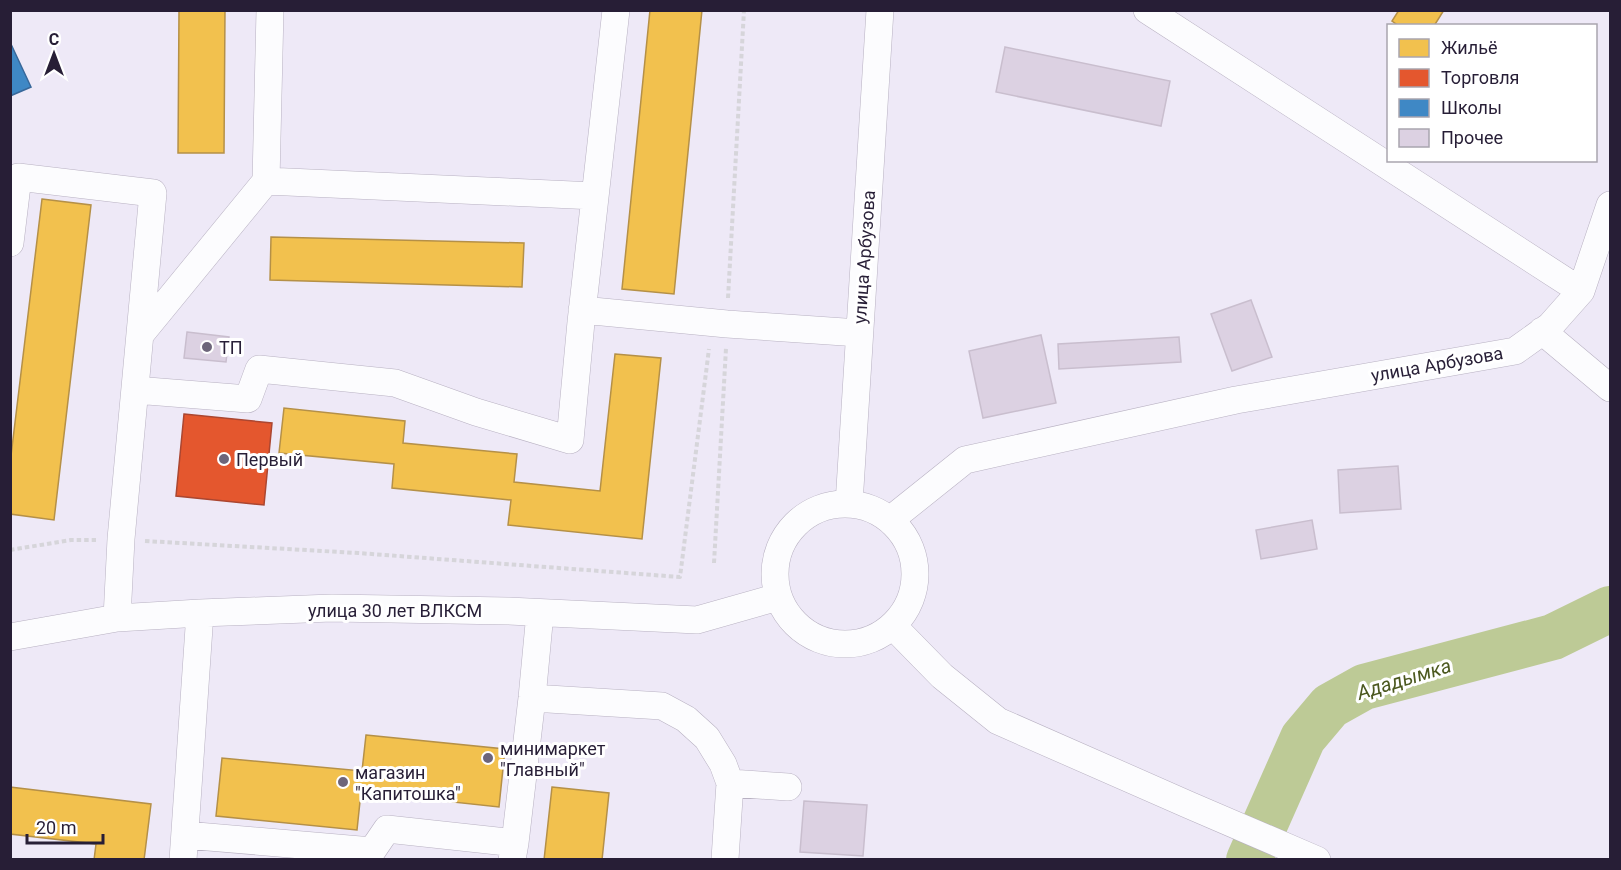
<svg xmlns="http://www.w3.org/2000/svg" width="1621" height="870" viewBox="0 0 1621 870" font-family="Roboto,sans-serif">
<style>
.homes{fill:#f2c14e;stroke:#b59047;stroke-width:1.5}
.shops{fill:#e4572e;stroke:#ab4630;stroke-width:1.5}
.schools{fill:#3f88c5;stroke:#38689a;stroke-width:1.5}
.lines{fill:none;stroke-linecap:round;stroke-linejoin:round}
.river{stroke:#bdca96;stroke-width:46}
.building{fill:#dcd1e2;stroke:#c9bece;stroke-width:1.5}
.minor-casing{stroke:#b8b1c2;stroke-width:28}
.path{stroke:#d6d5da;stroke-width:4;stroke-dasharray:4.5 3;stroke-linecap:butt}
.minor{stroke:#fcfcfe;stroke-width:27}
.poi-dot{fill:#6d657a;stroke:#fff;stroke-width:2}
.labels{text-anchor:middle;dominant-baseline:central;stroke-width:6;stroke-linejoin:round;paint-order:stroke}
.street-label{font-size:18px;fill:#271e36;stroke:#fff}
.poi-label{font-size:18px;fill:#271e36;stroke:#fff;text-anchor:start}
.water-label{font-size:20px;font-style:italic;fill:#4c5920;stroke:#fff}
</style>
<rect width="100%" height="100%" fill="#eee9f7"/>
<!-- homes -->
<path class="homes" d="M179,10H225L224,153H178Z
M650,10H702L674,294L622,289Z
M1399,10H1444L1434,26H1399L1392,21Z
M42,199L91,205L54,520L10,514V464Z
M271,237L524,243L522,287L270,280Z
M615,354L661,358L642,539L508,525L511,500L392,488L394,464L279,453L284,408L405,421L403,443L517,454L514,482L600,491Z
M366,735L505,749L499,807L361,792L357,830L216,816L222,758L362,771Z
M10,787L151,804L144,860H94L96,844L10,834Z
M552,787L609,793L602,860H544Z"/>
<!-- shops -->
<path class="shops" d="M184,414L272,423L264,505L176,496Z"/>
<!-- schools -->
<path class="schools" d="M10,42L31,87L10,96Z"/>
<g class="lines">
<!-- river -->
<path class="river" d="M1249,860L1303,738L1330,706L1364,687L1553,637L1610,609"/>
</g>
<!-- building -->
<path class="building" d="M1005,47L1170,81L1161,126L996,92Z
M1251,300L1272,357L1232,371L1211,314Z
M187,332L229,337L226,362L184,358Z
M1041,335L1056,403L983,418L969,351Z
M1179,337L1181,362L1059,369L1058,344Z
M1398,466L1401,509L1340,513L1338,470Z
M1312,520L1317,549L1261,559L1256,530Z
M804,801L867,805L863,856L800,852Z"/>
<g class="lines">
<!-- minor casing -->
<g class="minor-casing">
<path id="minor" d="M1147,10L1581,291
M266,181L595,196
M10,243L18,177L153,193L121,539L117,618
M582,310L727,324L859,333
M1542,331L1610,388
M140,335L266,181L270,10
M135,390L248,399L259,369L395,383L476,412L570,440L581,322L616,10
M775 574a70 70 0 1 1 140 0a70 70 0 1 1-140 0Z
M849,504L880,10
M890,520L965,460L1236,400L1515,351L1550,326L1581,291L1610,205
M893,626L942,676L998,721L1189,805L1317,860
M10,637L117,618L200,613L332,608L508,611L697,620L778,597
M532,698L662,706L686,719L707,738L723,764L730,783L725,859
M730,783L788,787
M185,835L372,851L387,829L515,843L512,860
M515,843L532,698L540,613
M183,860L200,613"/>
</g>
<!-- path -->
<path class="path" d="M728,298L744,10
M145,541L358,553L680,577L709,349
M10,550L71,540H96
M714,563L726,348"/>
<!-- minor -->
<use href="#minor" class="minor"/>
</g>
<!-- markers -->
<g class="poi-dot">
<circle cx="207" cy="347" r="6"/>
<circle cx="224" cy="459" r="6"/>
<circle cx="488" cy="758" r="6"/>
<circle cx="343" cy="782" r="6"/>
</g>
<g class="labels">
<!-- street labels -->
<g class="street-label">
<text transform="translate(864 257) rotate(-86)">улица Арбузова</text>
<text transform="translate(1437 364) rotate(-10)">улица Арбузова</text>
<text x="395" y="610">улица 30 лет ВЛКСМ</text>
</g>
<!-- poi labels -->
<g class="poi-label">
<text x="219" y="347">ТП</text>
<text x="236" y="459">Первый</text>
<text x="500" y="748">минимаркет<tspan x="500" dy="21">"Главный"</tspan></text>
<text x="355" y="772">магазин<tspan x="355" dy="21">"Капитошка"</tspan></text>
</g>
<!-- water labels -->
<g class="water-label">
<text transform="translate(1404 679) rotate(-17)">Ададымка</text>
</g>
</g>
<!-- border -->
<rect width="1621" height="870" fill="none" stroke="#271e36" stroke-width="24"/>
<!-- legend -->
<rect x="1387" y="24" width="210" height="138" fill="#ffffff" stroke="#a9a5af" stroke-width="1.5"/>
<rect x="1399" y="39" width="30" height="18" fill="#f2c14e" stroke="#a9a5af" stroke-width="1.5"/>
<text x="1441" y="54" font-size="18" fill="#271e36">Жильё</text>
<rect x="1399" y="69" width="30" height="18" fill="#e4572e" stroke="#a9a5af" stroke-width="1.5"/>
<text x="1441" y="84" font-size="18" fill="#271e36">Торговля</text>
<rect x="1399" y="99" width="30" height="18" fill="#3f88c5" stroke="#a9a5af" stroke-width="1.5"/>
<text x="1441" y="114" font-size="18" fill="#271e36">Школы</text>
<rect x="1399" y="129" width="30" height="18" fill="#dcd1e2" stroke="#a9a5af" stroke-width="1.5"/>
<text x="1441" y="144" font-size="18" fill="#271e36">Прочее</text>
<!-- north arrow -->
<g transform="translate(54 54)" stroke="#ffffff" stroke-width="4.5" paint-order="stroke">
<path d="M0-4.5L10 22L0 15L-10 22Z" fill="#271e36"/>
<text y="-9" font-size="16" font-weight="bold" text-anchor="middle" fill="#271e36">С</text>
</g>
<!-- scale -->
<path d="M27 834v9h76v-9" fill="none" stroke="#271e36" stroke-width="3"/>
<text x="36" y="834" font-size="18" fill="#271e36" stroke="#ffffff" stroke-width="4.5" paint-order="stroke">20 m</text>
</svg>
